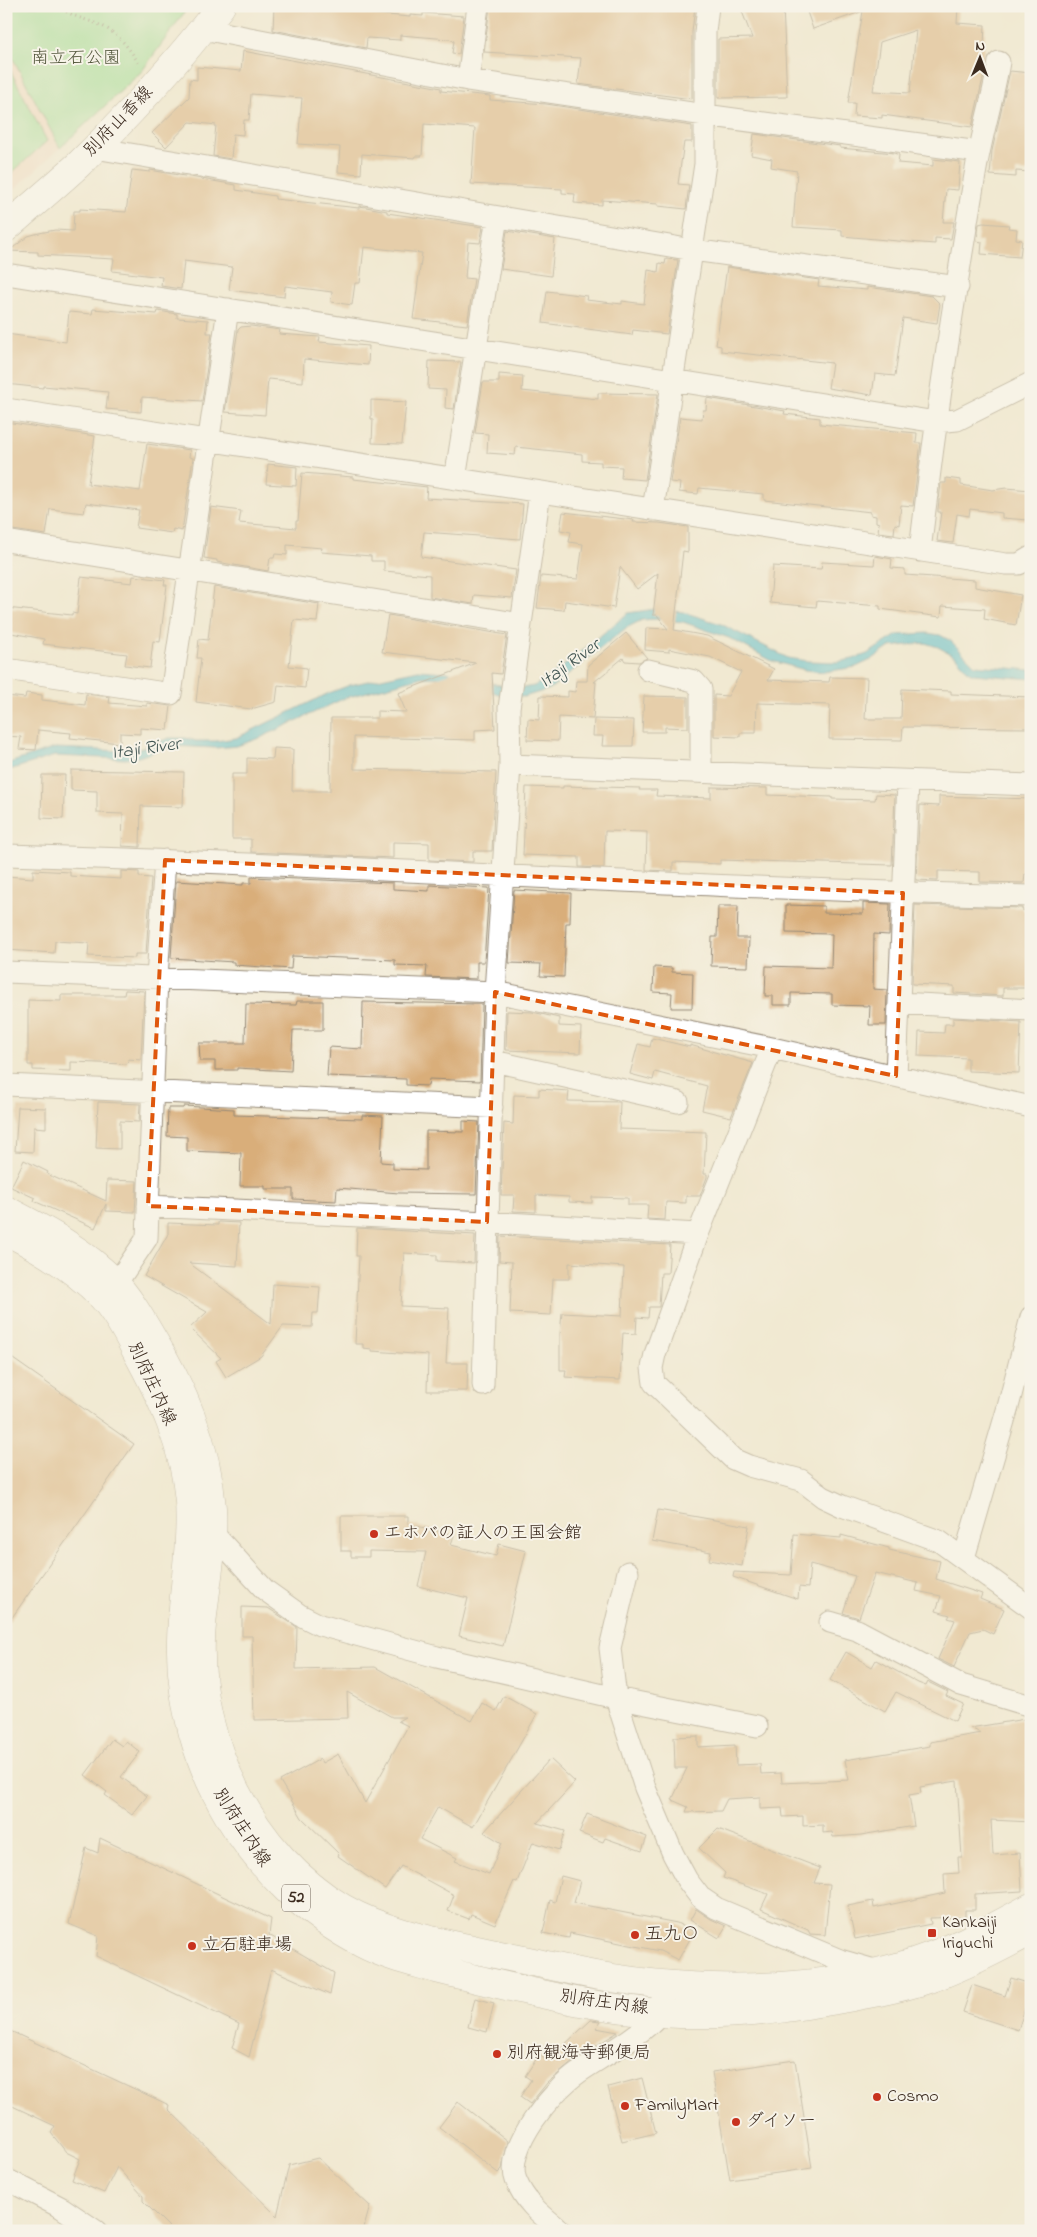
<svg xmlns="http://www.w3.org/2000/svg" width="1037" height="2237" viewBox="0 0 1037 2237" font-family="'Indie Flower','Klee One',sans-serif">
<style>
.built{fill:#f2d5be}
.green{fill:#9bde95;stroke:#6b845a}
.water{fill:#51bbce;stroke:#467276}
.building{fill:#d9ae7a;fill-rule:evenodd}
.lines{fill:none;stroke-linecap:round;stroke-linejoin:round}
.minor-casing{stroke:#968a78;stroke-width:23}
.major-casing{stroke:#968a78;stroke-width:29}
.path{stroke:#968a78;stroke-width:3;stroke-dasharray:1 4;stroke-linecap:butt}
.minor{stroke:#fff;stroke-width:21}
.major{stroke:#fff;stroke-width:28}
.marked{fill:none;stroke:#df570d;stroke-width:4;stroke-dasharray:10 6;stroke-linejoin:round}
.poi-dot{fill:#c8321e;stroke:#f7f3e8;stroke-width:2}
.labels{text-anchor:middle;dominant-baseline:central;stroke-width:4;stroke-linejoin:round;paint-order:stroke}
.shield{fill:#f7f3e8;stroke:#73665b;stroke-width:1}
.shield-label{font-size:16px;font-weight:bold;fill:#3b2a1e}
.park-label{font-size:18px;fill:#53573c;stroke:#f7f3e8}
.street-label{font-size:18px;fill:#3b2a1e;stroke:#f7f3e8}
.poi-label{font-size:18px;fill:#3b2a1e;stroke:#f7f3e8;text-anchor:start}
.water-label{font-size:19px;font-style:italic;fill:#425653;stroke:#f7f3e8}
</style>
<rect width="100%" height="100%" fill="#f7f3e8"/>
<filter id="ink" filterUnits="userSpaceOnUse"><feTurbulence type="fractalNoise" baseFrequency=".02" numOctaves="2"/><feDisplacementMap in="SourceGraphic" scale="10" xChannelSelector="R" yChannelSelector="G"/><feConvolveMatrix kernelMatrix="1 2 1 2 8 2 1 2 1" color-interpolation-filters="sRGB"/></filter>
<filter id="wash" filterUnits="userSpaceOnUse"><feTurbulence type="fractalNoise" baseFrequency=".0096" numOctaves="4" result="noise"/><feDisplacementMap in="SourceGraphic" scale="20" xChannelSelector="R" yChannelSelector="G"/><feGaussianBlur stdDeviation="1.12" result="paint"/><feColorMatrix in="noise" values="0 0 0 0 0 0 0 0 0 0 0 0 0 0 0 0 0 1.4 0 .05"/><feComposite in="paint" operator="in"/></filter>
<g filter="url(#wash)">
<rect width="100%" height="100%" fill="#f1e9d2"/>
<!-- built -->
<path class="built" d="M6,45L60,148L6,197Z"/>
<!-- green -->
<path class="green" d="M6,6H189L142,71L60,148L6,45Z
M6,62L47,141L6,178Z"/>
<!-- water -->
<path class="water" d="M655,609L683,612L721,624L788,658L808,661L837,662L853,659L867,654L897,635L927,633L940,635L951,641L975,665L1031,670V679L974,674L969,672L956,657L938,647L925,643L890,647L871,660L856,667L824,672L805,670L772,661L729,638L683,622L656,619L642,620L626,628L550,689L524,697L502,695L447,678L422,677L345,698L262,737L237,746L216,748L170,746L139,757L126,759L55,756L6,771V764L55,748L124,751L136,750L169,738H186L196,741H216L236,738L329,693L350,685L418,670L446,672L516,689L534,686L556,672L628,613Z"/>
<g id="blocks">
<!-- building -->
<path class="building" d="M274,6H365V13L410,17V15L423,16V13L464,16L459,54L452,53L454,41L449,39L400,35V40L367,38L366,48L273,30Z
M490,6H695L692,32V99L578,84L581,58L484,52Z
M740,6H783L787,97L718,98V39L752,38Z
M805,6H958L957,23L985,25L983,64H985V69L972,127L882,115V118L854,116L855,103H848L863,11L813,29ZM916,30L910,93L873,91L880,42Z
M243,51L441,88V91L490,96V100L546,104L692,126V142H684L678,184L689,185L686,209L658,206V204L602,200V205L574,203L575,194L562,193V189L471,184L475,128L424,124L422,156H416L415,158L362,154L361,174L338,172L340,147L298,144L302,98L251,94L249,120H244L243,135L233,134L231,159L213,156L216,125L190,122L166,147L152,133L189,97L190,79L197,80V67L241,71Z
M1010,71L1031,73V172L1016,171V177L990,175L992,151Z
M754,134L840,146V148L894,153L899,155L898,163L933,166V159L960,162L958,190L946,189L943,222H954L951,239L935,238V244L909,242L842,236V230L793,227L797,171L771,167L772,159L751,155Z
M132,170L150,172V170L236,185V190L275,196V199L359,208V206L366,207L387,211V213L483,227L480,243L468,242L465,278L474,279L467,325L413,319L422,253L364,247L360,283H355L352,305L331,302L332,292L285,286L284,297L229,290L232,267L184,261L181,289L161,286L162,277L112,271L114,259L38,255V252L9,251L28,236L39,233L55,230L73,231L74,211H80V209L126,212Z
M983,223L1009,225L1008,228L1017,229L1016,239L1022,240L1020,257L981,254L982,242L977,241L979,224Z
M507,231L555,239L551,276L501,269Z
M666,259L678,260L667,334L633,330L632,335L543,323L547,291L587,296L586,300L622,304V301L644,304L648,270L658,272L659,263L665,264Z
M727,267L819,280L818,286L867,290V287L932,296L940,304L937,323L903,318L895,376L875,374L872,395L828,388L832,363L721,351V346L716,345Z
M93,309L157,314L158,311L177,314V318L208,320L207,333H212L202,401L142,397L141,412L106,409L108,392L43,386V388L6,384V334L66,342L69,312L92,314Z
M251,326L280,330L279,334L320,337L319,342L369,346L368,365L304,359L303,382L268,379L265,415L225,412L238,330L241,327Z
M429,361L461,362L454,409L445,408L446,390L428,389Z
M499,374L523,376L522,391L598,399V393L658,394L645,480L621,478L622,467L601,466V462L582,461V454L516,447L515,455L487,453L488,434L475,433L483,382H499Z
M707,398L785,411L784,414L820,418V424L917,433L916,443H921L913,506L901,505L899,525L895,524L894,534L878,532L879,523L876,522V516L871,515V512L764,500V494L699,488L698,494L679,492L680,483L670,482L680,417L702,419L703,410H706Z
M371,400L406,402L402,444L372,443L373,419H371Z
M6,422L95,436L88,484L140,491L147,444L190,450L189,457L193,458L182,531L173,529L172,533L136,528L139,510L86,503L84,513L50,509L46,535L6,529Z
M268,464L297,467L296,486L266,484Z
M302,473L353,477V479L427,487L426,498L523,504L520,539L424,532L421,557L516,570L512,598L474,595L473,604L430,597V575L384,571V561H371V556L321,552L322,548L287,545V555L275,554L274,558H270L268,571L217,562V560L204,558L211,507L241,511L239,523L296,528V521H298Z
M946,478L961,480V485L993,490L1006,488L1031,490V516L1028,515V520L1002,518V513L970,509L969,516L957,514L953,543L937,541L941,512H938V509L941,483H946Z
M563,512L634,520L633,522L659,523L688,527V552L683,551L674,630L707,636L774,669L768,680L829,682L830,677L867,678L865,719H901L902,689L951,691V694L1031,697V728L903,727L902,740L829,739L830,705L757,703L756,733H740V737L714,736V695L728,696L741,672L710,657L669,649V652L645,650L646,628L668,629L657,615H653L658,573L637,589L620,567L614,608L565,601L564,610L537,608L541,576L578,579L583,544L569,542L571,532L560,530Z
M875,556L892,559L891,568L905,569V575L975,580V587L1021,595L1016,625L984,619L985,609L942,606L941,617L880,609V606L817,601L816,607L770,603L773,566L821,569L822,562L874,565Z
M133,576L165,580L164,585H167L160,642L153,641L150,668L125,665L127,654L43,644L44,639L6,632V608L72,615V613L77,614L81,577L132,583Z
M214,587L319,604L317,622L294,620L289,666L307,668L305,688L278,685L276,702L251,709L196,702L201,658H197L199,639L208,640Z
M388,615L507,635L501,674L492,673L495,729L475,730V740L354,737V769L496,772L492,851H473V862L429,860V843L393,842V858L251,852V839H232V774H247V758L273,759L274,748L293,749L292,791H330L331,718H377V711L406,712L398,693L476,663L382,652Z
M626,633L647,658L639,662L625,661L623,658L594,682H596L593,719L559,717L558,741L527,740L528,719L539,720L540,696L568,697V691L575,692L576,681H587L588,665Z
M26,693L42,695V700L85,705L86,694L110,697L109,703L147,706V703L171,706L168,730L140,728V734L120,733V743L70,738L71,733L38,730L36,750L19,749L21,737L6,736V696L25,698Z
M644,696L688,697V728L665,727V732H642Z
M594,719L634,720L633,746H602L603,736H593Z
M71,770L184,772L183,807L141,806L140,847L122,846L123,814L97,813V791L71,790Z
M42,775H65L63,819L41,818Z
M563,786L640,788L639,790H657L656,796L711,798V787L767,788V795L832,797V799L875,800L876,794L895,795L892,865L720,860V864L673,862V871L646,870L647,832L605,831L604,868L579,867V857L523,855L526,787L563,788Z
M939,796L1031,799V875L1025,874L1024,883L980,882V872L938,871V881L916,880L920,805L939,806Z
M33,870L70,872V876L121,879V871L139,872V877L151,878L146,954H135V958L88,956L89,943L55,941L54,953L6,950V876L33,878Z
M251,877L393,883V889L429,891V885L489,888L484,962H477V979L426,977L427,966L395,965V960L292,956L291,969L234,965V962L171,958L176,881L243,885V883H251Z
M514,890L571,893L570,923H566L564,977L540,976L541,964L509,963Z
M863,903L890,904L889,935L874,934L873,989L887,990L886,1025H869L870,1006L832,1005V994L791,993V1005H773V996H765L766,966L831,968L832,934L786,933V905L824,906V913L863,914Z
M915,905L1022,908V910L1031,911V988H1003V996L954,993V986L912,984Z
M718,906H738L737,938H749L748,967L711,966L712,937H717Z
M654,967L672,968V972L693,973L692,1008H671L672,993L653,992Z
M125,990L144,991L141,1060L128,1059L127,1064L71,1062V1071L33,1070V1065H28V1000L61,1001V995H124Z
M297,1001H323V1030H293L291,1071L237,1068V1070H215V1061H200L199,1043H245L246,1004L296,1005Z
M363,1002L482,1004L480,1081L429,1079L428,1086L406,1085V1079L327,1076L329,1047L362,1049Z
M507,1011L532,1012L559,1018V1026L581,1027L580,1053L506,1050Z
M953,1018L1021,1022L1019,1073L968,1071V1058L918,1056L919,1032L944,1033L945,1024H953Z
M652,1038L690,1047V1045L753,1063L731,1117L702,1110L707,1086L655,1072L653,1080L630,1074L638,1044L650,1047Z
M539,1089L569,1091L568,1101L620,1102L619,1129L706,1132L704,1174H707V1177L700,1196H686V1203L666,1202L665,1220L647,1219L648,1205H628V1198L592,1197V1203L569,1202V1197L536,1195V1212L513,1211L514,1195H501L504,1123L513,1124L514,1095L539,1096Z
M98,1102L140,1104L139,1122L120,1121V1149L96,1148Z
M184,1106L234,1109V1115L362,1119V1115L383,1116L381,1162L393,1163V1169L426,1170V1131L463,1132V1121L479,1122L476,1194L399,1193L337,1188L336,1201L293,1199V1189H265V1186H240L241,1153L187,1151V1137L167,1136L168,1108H183Z
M18,1107L46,1108V1128L34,1127L33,1152L15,1151Z
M24,1160L48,1172L47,1174L106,1201L107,1180L137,1181L135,1212L106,1211V1204L95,1228L34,1201L35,1198L11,1187Z
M218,1222L239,1223L237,1266L189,1263L271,1324L273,1284L320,1287L318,1313H313L312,1327L283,1326L261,1356L226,1377L216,1361L221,1358L190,1328L207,1312L144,1276L168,1234V1223L218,1225Z
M357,1228L475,1235L474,1263L437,1261V1255L404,1253L401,1306L449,1308L446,1363H468L467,1391H427L428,1355L372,1351V1349L363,1348V1344H355L359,1256H356Z
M500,1236L670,1245L668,1273H661L659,1307H649L648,1318L637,1317L636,1334L623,1333L620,1380L565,1377L566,1370H560V1334L562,1313L622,1316L624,1267L569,1263V1279H553L551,1315L510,1313L512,1262L499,1261Z
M6,1354L134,1444L6,1626Z
M658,1510L749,1526L742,1566L709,1560L711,1552L652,1541Z
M341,1516H408V1524L454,1535L451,1545L496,1556L499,1544L526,1551L503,1646L459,1636L468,1598L418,1586L426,1552L369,1551V1557H351V1551H341Z
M794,1534L841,1538V1535L889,1548V1550L940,1561L936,1579L982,1594L980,1599L1004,1609L993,1634L983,1629L970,1632L954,1667L938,1659L955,1620L948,1618L950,1615L936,1611L941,1596L916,1591L918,1583L875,1573L859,1618L843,1613L855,1576L810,1564L808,1588L799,1587L798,1599L733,1577L734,1572L791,1575Z
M242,1607L268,1608L297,1627L296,1669L375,1667L472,1721L482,1703L496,1711L504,1696L537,1714L473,1827L438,1807L420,1839L457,1858L455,1861L489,1874L502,1843L484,1832L550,1759L575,1782L537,1823L565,1831L559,1850L533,1842L517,1882L514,1881L495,1924L471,1914L469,1919L448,1911L454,1895L401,1866L385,1889L338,1856L339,1854L302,1818L280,1781L320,1759L322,1763L338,1754L365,1803L408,1726L398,1721L405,1717H392L347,1692L348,1718L254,1720L252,1636H242Z
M846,1652L872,1667L876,1660L918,1683L926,1686L928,1682L948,1692L946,1696L963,1704L955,1721L896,1692L885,1711L830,1680Z
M1031,1718V1822L991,1820L993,1855L1020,1853L1022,1891L975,1894V1910H965V1917L930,1918L931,1924L855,1939L848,1906L873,1901L874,1908L945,1893L944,1874L959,1873L958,1857H962L957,1781L920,1787L921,1793L909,1795L914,1826L861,1835L833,1837L832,1832L823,1833V1825L803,1826V1816L783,1817L782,1808L760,1809V1797L727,1799L721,1811L686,1812L688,1807L672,1800L687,1768H675L674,1737L698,1736V1747L735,1745L736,1765L760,1764L761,1774L781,1773L782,1783L849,1780L845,1760L930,1746V1742L981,1733L970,1728Z
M112,1739L122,1746L126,1741L140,1752L121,1777L147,1796L132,1815L105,1795L107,1792L85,1775Z
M587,1814L647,1837L642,1851L605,1838L603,1842L579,1833Z
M718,1829L820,1868L814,1883L830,1884L825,1935L810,1934L808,1930L761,1909L768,1894L723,1878L725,1873L699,1848Z
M100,1838L271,1919L269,1935L334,1973L330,1995L271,1969L249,2057L232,2048L239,2024L96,1956L98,1936L69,1924L86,1848L98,1853Z
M561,1876L580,1881L574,1903L677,1923L694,1932L678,1960L660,1951L570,1933L569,1938L543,1933L550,1900L555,1902Z
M696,1909L711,1919L726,1926L719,1938L690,1920Z
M1011,1978L1031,1984V1990L1018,2030L963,2012L972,1985L1005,1996Z
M475,1998L494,2003L487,2032L468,2027Z
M591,2020L601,2021L596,2028L618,2032L583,2054L580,2051L574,2061L547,2083L530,2104L520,2097L531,2080L525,2076L539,2055L547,2061Z
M6,2029L169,2105L168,2109L277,2216L289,2165L318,2158L370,2206L363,2231H173L143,2201V2196L117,2167L104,2193L72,2180L80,2159L66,2152L51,2133L55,2126L6,2103Z
M795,2060L812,2168L730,2180L712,2072Z
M642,2078L656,2133L622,2141L608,2087Z
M458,2102L508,2141L502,2169L498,2173L439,2127Z"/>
</g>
</g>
<g filter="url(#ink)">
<use href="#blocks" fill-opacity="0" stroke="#968a78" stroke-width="1"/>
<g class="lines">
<!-- minor casing -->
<g class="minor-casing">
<path id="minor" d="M203,29L468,80L705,115L979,152
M468,80L478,6
M95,148L693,250L958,287
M6,274L936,422L957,420L1031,383
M6,409L1006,564H1019L1031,557
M455,479L497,217
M653,510L705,164V32L708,6
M6,541L521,624L540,492
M920,551C935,423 954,296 976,169C982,133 993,98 999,62
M6,669L171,694L228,309
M648,670L694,681L701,689V772
M510,765L1031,785
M6,855C348,865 689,888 1031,896
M6,972L495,992L772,1048L1031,1107
M899,1003L1031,1010
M772,1048L698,1234L655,1354L652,1368L654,1383L733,1459L749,1466L801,1480L823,1497L842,1506L939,1541L1031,1608
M493,1061L678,1102
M896,1076L908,781
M6,1085L492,1107
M148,1206L487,1222L698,1234
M116,1284L147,1238L157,978L165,860
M483,1385L495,992L510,765L509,708L521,624
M212,1532L265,1590L300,1615L320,1625L437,1657L616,1698L645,1788L673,1854L687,1880L700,1897L716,1908L840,1960L878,1971
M964,1558L1008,1407L1031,1317
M628,1572L610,1648L616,1698L757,1726
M830,1622L857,1630L961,1685L1031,1706
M6,2179L62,2208L96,2231
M561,2231C543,2216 525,2203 516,2180C504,2148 553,2090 578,2073C596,2060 651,2030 660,2012C663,2005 662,1993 662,1985"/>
</g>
<!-- major casing -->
<g class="major-casing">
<path id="major" d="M6,228C30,207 55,186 78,165C129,116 177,62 221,6
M6,1210C45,1230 85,1251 115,1283C129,1298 140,1317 150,1334C183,1388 207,1444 212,1508C215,1552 203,1595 201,1639C197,1742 252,1855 343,1908C381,1930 425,1939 468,1948C503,1956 539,1963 574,1971C674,1992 797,1995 897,1967C944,1954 988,1931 1031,1907
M6,1231C40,1248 76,1269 102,1297C115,1311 126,1331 135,1349C161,1396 185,1447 189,1501C192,1548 182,1594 181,1641C178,1765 253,1888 363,1944C386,1956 412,1962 436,1969C479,1980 522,1990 565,1999C614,2009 669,2016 719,2014C761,2013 802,2006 842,1999C875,1993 909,1987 940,1975C971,1963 1002,1947 1031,1931"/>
</g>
<!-- path -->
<path class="path" d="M58,6C71,17 87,19 102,26C119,34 131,50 140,66"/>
<!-- minor -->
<use href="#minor" class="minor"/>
<!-- major -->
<use href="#major" class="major"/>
</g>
</g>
<!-- marked area -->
<path d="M0 0H1037V2237H0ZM165,860L903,893L896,1076L495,992L487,1222L148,1206Z" fill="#f1e9d2" fill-opacity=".55" fill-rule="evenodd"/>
<path class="marked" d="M165,860L903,893L896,1076L495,992L487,1222L148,1206Z"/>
<!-- markers -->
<g class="poi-dot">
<circle cx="374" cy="1534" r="5"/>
<rect x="927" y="1928" width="10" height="10" rx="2.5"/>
<circle cx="635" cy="1935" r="5"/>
<circle cx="192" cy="1946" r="5"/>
<circle cx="497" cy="2054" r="5"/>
<circle cx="877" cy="2097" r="5"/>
<circle cx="625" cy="2106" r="5"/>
<circle cx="736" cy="2122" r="5"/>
</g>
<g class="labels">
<!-- shield labels -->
<rect class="shield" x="282" y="1884.5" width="28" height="27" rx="4"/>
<g class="shield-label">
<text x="296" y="1898">52</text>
</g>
<!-- park labels -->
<g class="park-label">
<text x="76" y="59">南立石公園</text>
</g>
<!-- street labels -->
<g class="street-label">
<text transform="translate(119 122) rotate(-46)">別府山香線</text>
<text transform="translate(151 1384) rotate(65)">別府庄内線</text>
<text transform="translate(241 1828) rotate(57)">別府庄内線</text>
<text transform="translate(604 2003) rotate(8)">別府庄内線</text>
</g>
<!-- poi labels -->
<g class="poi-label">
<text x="384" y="1534">エホバの証人の王国会館</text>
<text x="942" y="1923">Kankaiji<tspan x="942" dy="21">Iriguchi</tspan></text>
<text x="645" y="1935">五九〇</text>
<text x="202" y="1946">立石駐車場</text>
<text x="507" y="2054">別府観海寺郵便局</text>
<text x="887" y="2097">Cosmo</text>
<text x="635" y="2106">FamilyMart</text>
<text x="746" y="2122">ダイソー</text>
</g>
<!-- water labels -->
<g class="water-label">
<text transform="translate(570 664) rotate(-36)">Itaji River</text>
<text transform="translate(146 749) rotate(-8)">Itaji River</text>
</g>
</g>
<!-- margin -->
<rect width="1037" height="2237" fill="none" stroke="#f7f3e8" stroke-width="25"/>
<!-- north arrow -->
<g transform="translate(980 58) rotate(1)" stroke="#f7f3e8" stroke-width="4" paint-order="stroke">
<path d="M0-4L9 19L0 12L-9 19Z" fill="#3b2a1e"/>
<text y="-8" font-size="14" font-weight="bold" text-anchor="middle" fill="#3b2a1e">N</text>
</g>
</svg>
